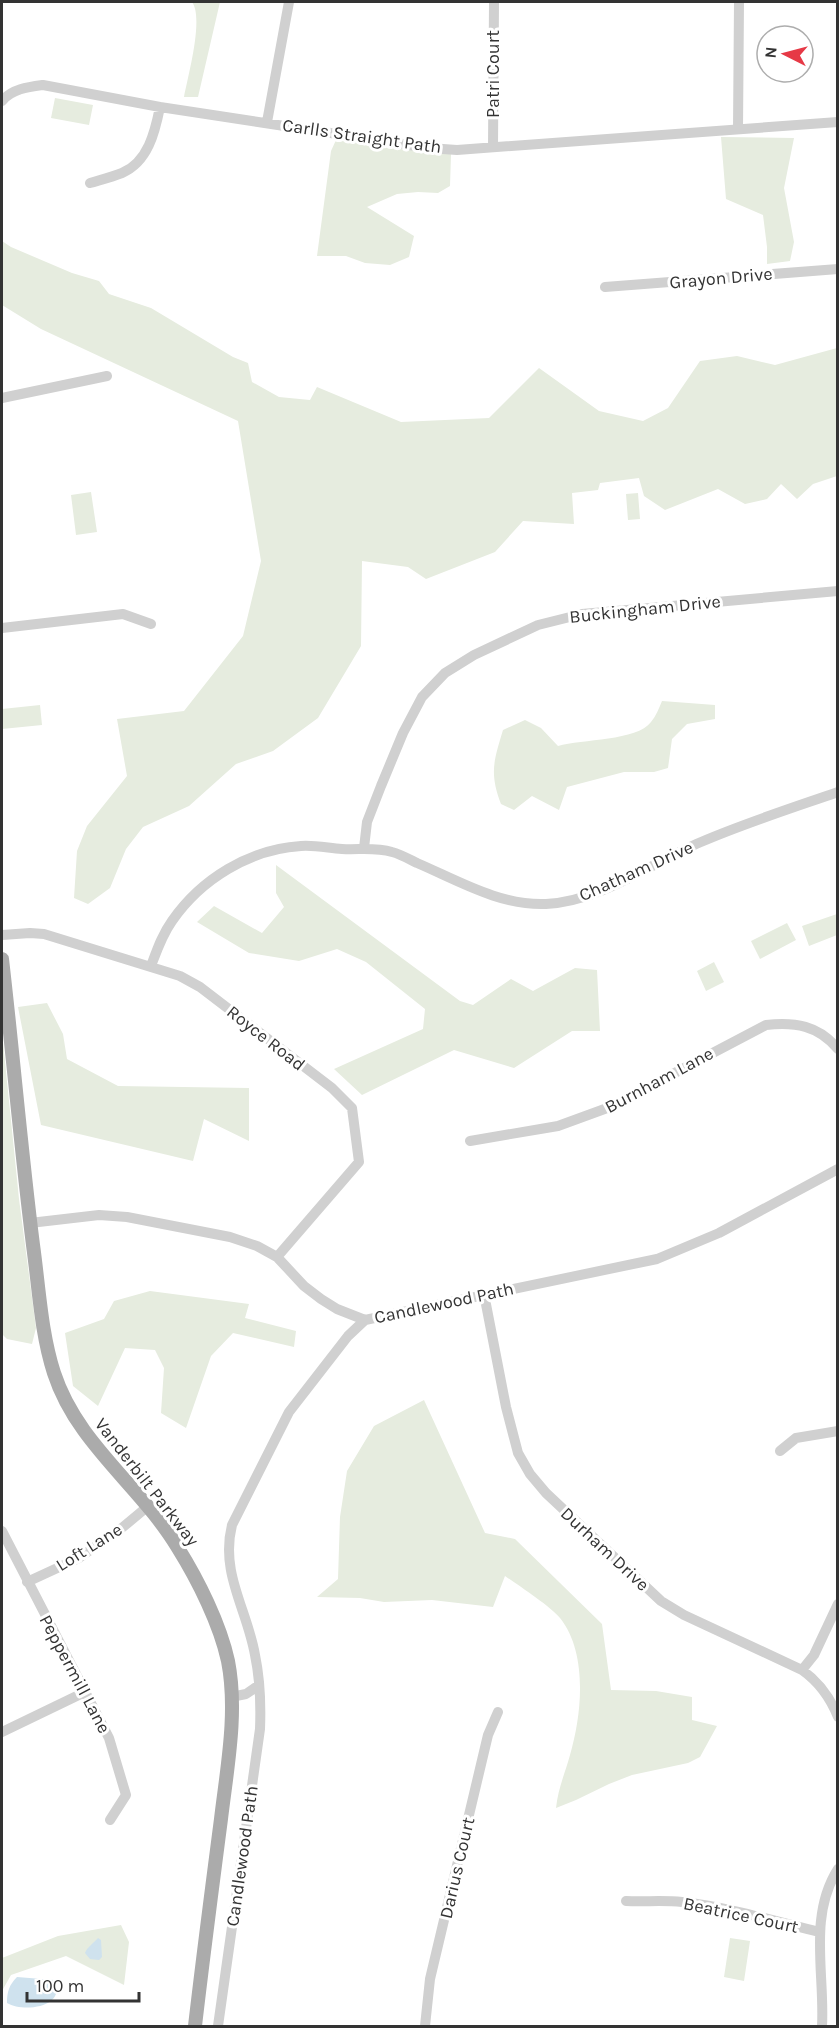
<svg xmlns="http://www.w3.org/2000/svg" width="839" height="2028" viewBox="0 0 839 2028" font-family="Karla,sans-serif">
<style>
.green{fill:#e6ecdf}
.water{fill:#cfe2ee}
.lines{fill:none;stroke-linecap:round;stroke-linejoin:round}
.minor{stroke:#d0d0d0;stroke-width:10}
.major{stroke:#ababab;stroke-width:14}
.labels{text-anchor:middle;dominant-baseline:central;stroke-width:6;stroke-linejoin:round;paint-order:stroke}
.street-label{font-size:18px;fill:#333;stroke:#fff}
</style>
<rect width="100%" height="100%" fill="#fff"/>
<!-- green -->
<path class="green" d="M192,2H220L198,97H184C188,76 204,18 192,2Z
M55,98L93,105L89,125L51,118Z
M721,137L794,138L784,188L794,242L790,261L767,264V247L763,215L726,199Z
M336,140L451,154L450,186L438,193L418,192L397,194L367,207L414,236L409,257L390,265L365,263L346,256H317L331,151Z
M2,241L11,247L72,273L99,281L109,294L151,308L233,357L248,363L252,382L279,397L310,400L317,387L401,422L489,418L539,368L599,411L643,421L668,408L700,361L737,356L775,365L837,348V476L813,484L797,499L781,484L767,499L745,504L718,489L665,510L644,496L639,478L600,483L598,490L572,493L574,524L523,521L495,552L426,579L408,567L362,561L361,646L318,718L273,751L236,764L189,806L143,827L126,849L110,888L88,904L74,898L77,851L87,826L127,776L117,719L184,711L243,636L261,561L238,421L41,329L2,305Z
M91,492L97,532L76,535L71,495Z
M638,493L640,519L628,520L626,494Z
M662,701L715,705V719L687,724L672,739L668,768L654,772H624L567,787L559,810L532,796L514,810L501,804C489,773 494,760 503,730L525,720L541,728L558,746C582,739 637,741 651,722C656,716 659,708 662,701Z
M40,705L42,725L2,729V709Z
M276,865L460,1001L473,1005L511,979L533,991L575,968L597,970L600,1031H572L514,1068L454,1050L362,1095L334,1069L423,1029L425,1009L366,962L337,949L299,961L249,953L197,922L214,906L262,933L284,907L276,893Z
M837,914V935L809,946L802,926Z
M787,923L796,940L760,959L751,941Z
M714,962L724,982L706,991L697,971Z
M47,1003L63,1034L67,1059L118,1086L249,1088V1141L204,1119L193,1161L41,1125L18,1007Z
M2,1032L19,1199L36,1328L32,1344L7,1339L2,1334Z
M150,1291L249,1304L245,1318L296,1331L294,1347L233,1333L211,1356L186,1428L161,1413L164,1368L155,1350L125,1348L98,1406L73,1386L65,1333L104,1319L114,1301Z
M424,1400L485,1533L515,1539L602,1624L611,1690L656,1691L692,1697V1720L717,1726L700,1757L688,1763L632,1775L609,1784L576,1800L556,1808C558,1789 565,1773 570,1755C582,1714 588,1653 560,1618C550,1606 519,1586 505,1576L493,1607L432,1600L384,1602L360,1598L317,1597L338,1579L340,1517L347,1471L374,1426Z
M121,1925L129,1942L124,1985L66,1956L11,1975L2,1991V1958L58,1936Z
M730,1938L750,1941L744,1981L724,1977Z"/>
<!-- water -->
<path class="water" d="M98,1938L101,1940L102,1957L99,1960L90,1959L85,1953C87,1947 94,1943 98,1938Z
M17,1977L54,1980C68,2007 24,2013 7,2003C7,1992 9,1985 17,1977Z"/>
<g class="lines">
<!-- minor -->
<path class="minor" d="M2,101C12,89 28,87 43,85L160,107L429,148L457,150L838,122
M267,122L289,2
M738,129L739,2
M493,147L494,2
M90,183C100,180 112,177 122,173C148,162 155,132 160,107
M605,287L838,269
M2,398L107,376
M2,628L123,614L151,624
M364,848L367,822L381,786L403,733L422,697L445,673L474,655L538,625L582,614L838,591
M2,935L30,933L44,934L180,976L200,987L332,1088L352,1108L359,1162L277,1257
M151,966C157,950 162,935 172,921C201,879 250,849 301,846C315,845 328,848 342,849C359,850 375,847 392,852C400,854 409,859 417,863C457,880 500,906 546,904C602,901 651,863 701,842C745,823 792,808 838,792
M470,1141L558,1126L610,1107L766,1025C795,1022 818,1025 838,1049
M30,1223L99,1215L127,1217L230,1237L257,1246L277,1257L304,1286L321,1299L337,1309L365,1320
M484,1294L506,1407L518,1453L530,1474L546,1493L661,1601L684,1615L802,1670C819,1682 830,1697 838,1717
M780,1451L796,1438L838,1431
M2,1531L109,1738L126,1795L110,1820
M27,1582L79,1558L123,1527L147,1507
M802,1670L814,1655L838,1604
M231,1697L246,1694L259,1685
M2,1732L85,1692
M626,1901C644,1902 663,1900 682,1902C728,1907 774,1921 819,1932
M218,2026L260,1729C261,1704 260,1679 255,1655C247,1609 220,1573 232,1525L289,1412L348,1336L365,1320L657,1259L719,1233L838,1169
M425,2026L430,1979L488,1735L498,1712
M822,2026C825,1974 808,1916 838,1869"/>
<!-- major -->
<path class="major" d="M2,959C13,1054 21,1150 33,1245C39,1288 41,1333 54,1373C77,1444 141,1486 178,1548C198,1580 220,1624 228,1661C238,1712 227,1768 221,1819C212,1888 203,1957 195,2026"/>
</g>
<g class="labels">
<!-- street labels -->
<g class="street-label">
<text transform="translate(493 74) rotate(-90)">Patri Court</text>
<text transform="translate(362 136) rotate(8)">Carlls Straight Path</text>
<text transform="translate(721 278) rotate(-5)">Grayon Drive</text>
<text transform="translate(645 609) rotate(-6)">Buckingham Drive</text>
<text transform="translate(636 871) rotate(-24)">Chatham Drive</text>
<text transform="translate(266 1038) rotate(38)">Royce Road</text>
<text transform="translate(659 1080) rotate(-28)">Burnham Lane</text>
<text transform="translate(444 1303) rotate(-12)">Candlewood Path</text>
<text transform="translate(147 1482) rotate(52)">Vanderbilt Parkway</text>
<text transform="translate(89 1547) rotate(-32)">Loft Lane</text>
<text transform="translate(605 1549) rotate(43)">Durham Drive</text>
<text transform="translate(75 1674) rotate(62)">Peppermill Lane</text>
<text transform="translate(242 1856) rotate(-82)">Candlewood Path</text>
<text transform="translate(457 1868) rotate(-77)">Darius Court</text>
<text transform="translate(741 1915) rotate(12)">Beatrice Court</text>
</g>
</g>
<!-- border -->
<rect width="839" height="2028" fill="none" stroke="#333333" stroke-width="6"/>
<!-- north arrow -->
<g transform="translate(785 54) rotate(276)"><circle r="28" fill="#ffffff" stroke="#adadad" stroke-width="1.5"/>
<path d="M0-4.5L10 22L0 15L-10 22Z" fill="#e63946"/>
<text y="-9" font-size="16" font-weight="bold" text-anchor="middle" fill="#333333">N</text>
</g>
<!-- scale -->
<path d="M27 1992v9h112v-9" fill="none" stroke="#333333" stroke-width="3"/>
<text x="36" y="1992" font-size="18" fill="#333333" stroke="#ffffff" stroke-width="4.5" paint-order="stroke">100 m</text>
</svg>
